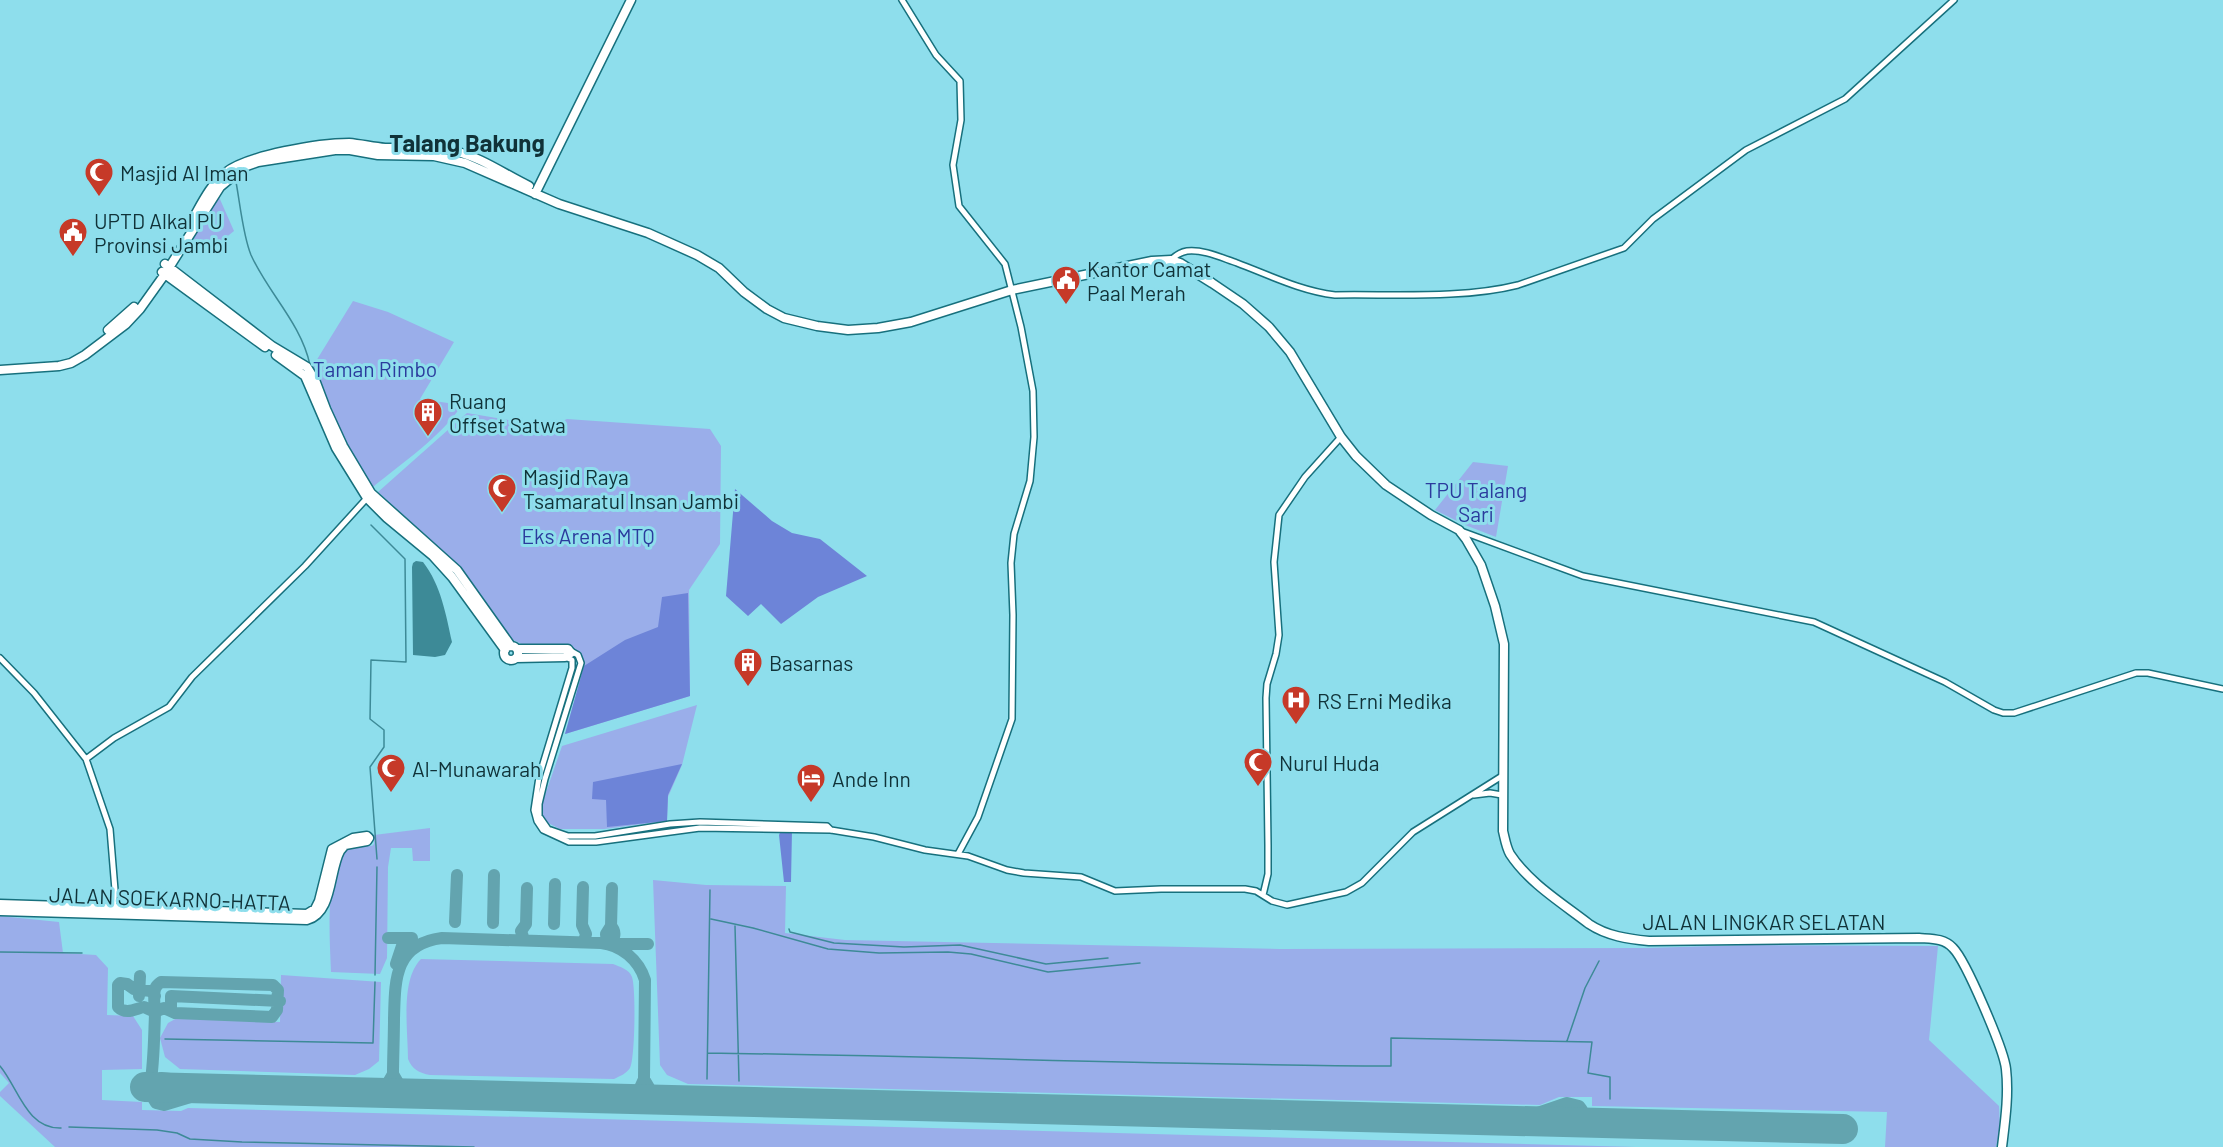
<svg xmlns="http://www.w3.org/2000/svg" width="2223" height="1147" viewBox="0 0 2223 1147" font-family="Barlow,sans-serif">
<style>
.green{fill:#9aaeea}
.forest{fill:#6d84d8}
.water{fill:#3d8a97}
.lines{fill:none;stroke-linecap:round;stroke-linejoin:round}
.stream{stroke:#3d8a97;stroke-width:1.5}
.taxiway{stroke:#63a4af;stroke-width:12}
.runway{stroke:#63a4af;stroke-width:30}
.minor-casing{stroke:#17707d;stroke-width:8}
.highway-casing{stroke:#17707d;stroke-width:11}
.minor{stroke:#fff;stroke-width:5}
.highway{stroke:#fff;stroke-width:8}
.labels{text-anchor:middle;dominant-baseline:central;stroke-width:6;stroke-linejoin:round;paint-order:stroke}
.poi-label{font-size:21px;fill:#103238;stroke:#8edeec;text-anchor:start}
.park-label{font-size:21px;fill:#2b3b9d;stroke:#8edeec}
.street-label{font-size:21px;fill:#103238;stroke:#8edeec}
.quarter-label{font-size:24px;font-weight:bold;fill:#103238;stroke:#8edeec}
</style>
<rect width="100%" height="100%" fill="#8edeec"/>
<!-- green -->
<path class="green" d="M219,197L234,231L209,251L192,238Z
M353,301L388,312L454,342L420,399L462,405C440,438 403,462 373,487L345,440L313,366Z
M467,413L549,427L567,419L710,429L721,446L720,544L689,590L690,696L565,734L584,666L583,658L573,648L526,646L511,639L456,563L378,492Z
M1473,462L1508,466L1496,537L1465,525L1435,510Z
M697,705L682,765L668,797L667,821L604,829H560L548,823L541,813L543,801L562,746Z
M430,828V861H413L412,848H391L388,867L387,958L380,974L331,972C330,940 324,872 347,847L372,846L374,844V835Z
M653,880L706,885L786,886L785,933L845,940L1280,949L1646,948L1748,945L1938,946L1929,1040L1999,1106L2000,1128L1996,1147H1885L1887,1112L1592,1106V1097H1559L1540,1105L688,1084L667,1075L660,1065Z
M0,916L59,922L63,953L96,955L108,968L107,1015L133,1016L142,1030V1069L102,1070V1100L142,1102V1110L181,1111L188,1108L1636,1147H55L0,1096V1092L9,1083L0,1073Z
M421,959L613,964C620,967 629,969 632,977C636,988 635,1059 630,1068C626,1074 620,1076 614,1079L430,1075C419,1073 412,1069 408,1059C408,1030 400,980 421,959Z
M281,975L381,982L379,1061L369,1069L355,1075L180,1069L165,1057L160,1038L168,1023L177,1018L280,1022Z"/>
<!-- forest -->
<path class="forest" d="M735,489L772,521L792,533L820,539L867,576L818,597L781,624L761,604L748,616L726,596Z
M688,593L690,696L565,734L584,666L625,640L658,627L662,597Z
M682,764L668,795L667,821L607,827L606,800L592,799L593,782Z
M781,830H792L791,882H784L779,835Z"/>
<!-- water -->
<path class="water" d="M416,561L423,562C441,585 446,615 452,642L445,655L435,657L413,655L412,567L413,563Z"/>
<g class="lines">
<!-- stream -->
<path class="stream" d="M236,182C240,203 243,236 251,255C268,293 301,323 310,365
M371,525L405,559L406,662L371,660L370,719L384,730V747L370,767L377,859
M711,919L753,928L828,949L879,953L948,952L971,954L1048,972L1140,963
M735,926L739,1081
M789,929L790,932L834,943L904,947L960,945L1046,964L1108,958
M0,952L82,953
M375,975L377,867
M165,1039L373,1043L375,982
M1567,1041L1585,988L1599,961
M708,1053C936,1056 1163,1065 1391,1066V1038L1592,1042L1588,1073L1610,1077V1099
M0,1066C18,1087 26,1129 61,1128
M707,1079L710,890
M69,1127L157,1130L177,1133L190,1139L242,1142L474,1147"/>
<!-- taxiway -->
<path class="taxiway" d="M583,887L582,925L586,934L584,942
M455,922L457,875
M493,923L494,875
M554,924L555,884
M611,926L612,888
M388,938H412
M524,940L521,931L526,924L527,888
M611,945C614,938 617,932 611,926L606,934L607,943L612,944H648
M396,964L402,946L409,938
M139,996L140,976
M171,1010V996L280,1001
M150,1087C154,1063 154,1038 155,1014C155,1006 153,996 155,989C156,986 158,984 161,982L273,985L278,990L277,1010L272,1017L175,1013L164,1008L155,1012L144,1007C135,1009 126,1015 118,1007V985L120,983L127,984L134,989L151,991L155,996
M194,1088L178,1087L170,1079L161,1078L152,1084L150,1093L156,1103L164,1105L214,1090L254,1089
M376,1092L385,1088L393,1074
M412,1093L401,1088L393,1074C393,1056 394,1037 394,1019C395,980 394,944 442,938L601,943C621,945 639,960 645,980L644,1079L651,1091L661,1099
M625,1099L639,1090L644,1079
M1514,1121L1567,1103L1579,1106C1587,1115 1584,1125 1575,1131L1562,1128L1556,1122"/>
<!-- runway -->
<path class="runway" d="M145,1087L1843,1129"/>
<!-- minor casing -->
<g class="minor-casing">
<path id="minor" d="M902,0L936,55L960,81L961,120L953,165L959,206L1005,264L1021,327L1033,391L1034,437L1030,481L1014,534L1011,563L1013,615L1012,719L978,817L958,854
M1171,260C1175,256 1181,252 1187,251C1203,249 1222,258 1237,263C1269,275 1301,291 1335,295C1393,294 1463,299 1518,285L1624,248L1653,219L1746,150L1845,99L1954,0
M1461,531L1583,576L1814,622L1945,682L1994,710L2003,713H2014L2136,673H2148L2223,689
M569,650L578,655L581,663L545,779L539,804V816L548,829L568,836H595L670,824L700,822L827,826L831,830
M565,657L572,660V668L539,777L534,810L537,821L543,830L569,842H596L700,828L831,830L874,837L925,850L968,856L1007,870L1024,873L1081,877L1115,891L1161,889H1245L1256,891L1272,901L1287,905L1346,892L1362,883L1413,832L1502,776
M0,658L34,693L86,759L110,829L115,890L113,908
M86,759L114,738L169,707L192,677L305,566L367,498
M1474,795L1490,793L1502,795
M1263,895L1268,874V845L1266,698L1267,684L1276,654L1279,635L1274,562L1279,515L1305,477L1341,437"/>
</g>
<!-- highway casing -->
<g class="highway-casing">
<path id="highway" d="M535,194L631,0
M191,222C201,205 210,185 225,173C247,155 320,143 349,143C361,144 373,147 385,148C408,148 432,147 454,151C481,157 504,174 529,186
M165,264L272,346L307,367L315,380L326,409L343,446L371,493L457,570L511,646
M162,272L265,347
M108,330L134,307
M276,355L305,376L336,448L367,498L387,518L433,556L452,577L505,650
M0,370L59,366L71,363L85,355L126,324L140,309L165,274L220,187L244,167L258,162L335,150H350L378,155L434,156L465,163L559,204L648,233L697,255L719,268L744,292L767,309L784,318L817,326L848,330L878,328L911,322L1012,290L1152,261L1171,260L1180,263L1212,283L1243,304L1269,327L1290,352L1341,437L1356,456L1386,485L1431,515L1459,530L1466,539L1481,565L1495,606L1504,644L1503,831C1505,839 1506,847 1510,854C1529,883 1562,903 1589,924C1607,936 1628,939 1649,941L1919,938C1931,939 1944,938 1953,948C1966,961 2004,1050 2006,1069C2009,1095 2005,1122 2002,1147
M504 653a7 7 0 1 1 14 0a7 7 0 1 1-14 0Z
M516,658L565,657L571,653L568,649H517
M0,904L307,914L315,909L319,901L332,849L353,838L367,836L369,838L367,841L345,845L340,851C329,871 333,913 307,920L0,911"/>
</g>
<!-- minor -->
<use href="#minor" class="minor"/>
<!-- highway -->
<use href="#highway" class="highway"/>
</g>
<!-- icons -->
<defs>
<g id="mosque-pin" transform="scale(1.5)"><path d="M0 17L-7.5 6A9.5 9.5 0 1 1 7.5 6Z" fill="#c63928" stroke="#8edeec"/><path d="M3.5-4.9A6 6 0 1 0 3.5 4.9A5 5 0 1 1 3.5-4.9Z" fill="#fff"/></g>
<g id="civic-pin" transform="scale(1.5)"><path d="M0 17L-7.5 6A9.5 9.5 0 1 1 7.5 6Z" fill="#c63928" stroke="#8edeec"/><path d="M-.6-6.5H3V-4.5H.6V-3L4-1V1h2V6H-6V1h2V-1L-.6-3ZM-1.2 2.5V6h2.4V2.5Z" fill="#fff"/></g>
<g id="building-pin" transform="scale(1.5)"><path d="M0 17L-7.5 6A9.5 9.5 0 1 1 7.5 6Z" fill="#c63928" stroke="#8edeec"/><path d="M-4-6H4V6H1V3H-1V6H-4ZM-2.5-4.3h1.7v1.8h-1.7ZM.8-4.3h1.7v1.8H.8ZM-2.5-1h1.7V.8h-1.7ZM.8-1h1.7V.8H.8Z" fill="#fff"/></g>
<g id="hospital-pin" transform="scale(1.5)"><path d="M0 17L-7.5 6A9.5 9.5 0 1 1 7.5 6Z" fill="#c63928" stroke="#8edeec"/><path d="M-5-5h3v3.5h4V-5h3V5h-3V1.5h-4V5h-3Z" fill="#fff"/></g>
<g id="hotel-pin" transform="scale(1.5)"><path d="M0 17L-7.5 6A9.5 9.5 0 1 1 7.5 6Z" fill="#c63928" stroke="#8edeec"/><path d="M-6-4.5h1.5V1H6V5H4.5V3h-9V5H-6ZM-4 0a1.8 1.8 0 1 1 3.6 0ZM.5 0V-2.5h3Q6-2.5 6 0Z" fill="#fff"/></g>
</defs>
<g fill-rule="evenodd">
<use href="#mosque-pin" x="99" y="172"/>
<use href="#civic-pin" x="73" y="232"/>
<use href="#civic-pin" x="1066" y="280"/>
<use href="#building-pin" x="428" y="412"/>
<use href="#mosque-pin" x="502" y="488"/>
<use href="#building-pin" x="748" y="662"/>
<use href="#hospital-pin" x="1296" y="700"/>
<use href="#mosque-pin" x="1258" y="762"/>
<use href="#mosque-pin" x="391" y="768"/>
<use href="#hotel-pin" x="811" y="778"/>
</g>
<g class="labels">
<!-- poi labels -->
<g class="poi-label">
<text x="120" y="172">Masjid Al Iman</text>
<text x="94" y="220">UPTD Alkal PU<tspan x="94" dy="24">Provinsi Jambi</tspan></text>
<text x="1087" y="268">Kantor Camat<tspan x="1087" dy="24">Paal Merah</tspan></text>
<text x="449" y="400">Ruang<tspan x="449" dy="24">Offset Satwa</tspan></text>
<text x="523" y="476">Masjid Raya<tspan x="523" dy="24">Tsamaratul Insan Jambi</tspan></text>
<text x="769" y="662">Basarnas</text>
<text x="1317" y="700">RS Erni Medika</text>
<text x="1279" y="762">Nurul Huda</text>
<text x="412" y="768">Al-Munawarah</text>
<text x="832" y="778">Ande Inn</text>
</g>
<!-- park labels -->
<g class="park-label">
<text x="375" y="368">Taman Rimbo</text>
<text x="1476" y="489">TPU Talang<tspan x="1476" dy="24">Sari</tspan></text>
<text x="588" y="535">Eks Arena MTQ</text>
</g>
<!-- street labels -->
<g class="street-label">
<text transform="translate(170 898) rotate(2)">JALAN SOEKARNO-HATTA</text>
<text x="1764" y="921">JALAN LINGKAR SELATAN</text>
</g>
<!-- quarter labels -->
<g class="quarter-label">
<text x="467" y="142">Talang Bakung</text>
</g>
</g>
</svg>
